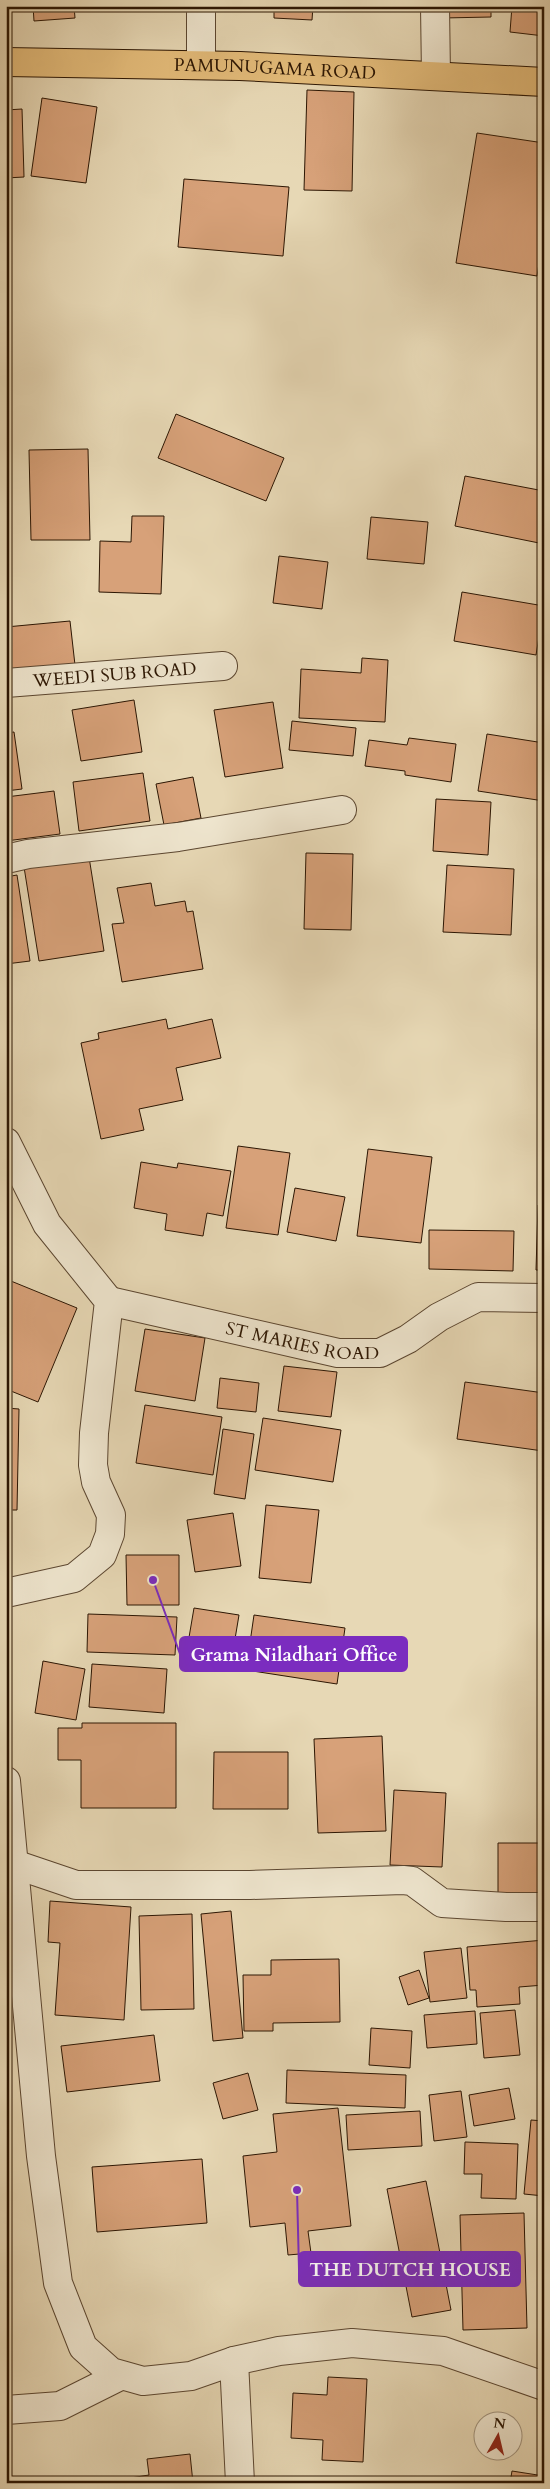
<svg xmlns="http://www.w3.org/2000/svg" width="550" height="2489" viewBox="0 0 550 2489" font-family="Cardo,serif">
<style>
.building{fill:#d7a179;stroke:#2c1603}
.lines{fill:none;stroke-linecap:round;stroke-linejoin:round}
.street-casing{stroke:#5b4630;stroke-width:30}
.primary-casing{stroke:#2c1603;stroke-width:30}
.street{stroke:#efe6cf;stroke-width:28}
.primary{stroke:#e4bc7a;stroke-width:28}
.labels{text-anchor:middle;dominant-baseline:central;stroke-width:4;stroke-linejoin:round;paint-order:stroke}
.street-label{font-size:18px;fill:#2c1603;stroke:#efe6cf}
.leader{fill:none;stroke:#7b2cbf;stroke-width:2}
.callout-dot{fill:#7b2cbf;stroke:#efe6cf;stroke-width:2}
.callout{fill:#7b2cbf;stroke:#7b2cbf;stroke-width:2}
.callout-label{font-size:19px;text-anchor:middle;font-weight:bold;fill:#fff}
</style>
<rect width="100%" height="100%" fill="#e7d8b5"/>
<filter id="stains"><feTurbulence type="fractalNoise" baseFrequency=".004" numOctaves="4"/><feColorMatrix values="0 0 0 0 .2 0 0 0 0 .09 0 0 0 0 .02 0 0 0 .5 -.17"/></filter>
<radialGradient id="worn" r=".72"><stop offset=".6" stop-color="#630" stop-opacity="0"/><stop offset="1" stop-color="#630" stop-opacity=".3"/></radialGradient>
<!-- building -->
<path class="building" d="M33,6H74L75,18L34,21Z
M274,6H313L312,20L274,18Z
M443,6H491V17L443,18Z
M512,6H544V36L510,32Z
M307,90L354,92L352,191L304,190Z
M42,98L97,107L86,183L31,176Z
M22,109L24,177L6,178V110Z
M477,133L544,143V232L537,276L456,263Z
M184,179L289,187L283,256L178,247Z
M176,414L284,458L266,501L158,458Z
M88,449L90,540H31L29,450Z
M465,476L544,491V544L455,526Z
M132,516H164L161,594L99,592L100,541L131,542Z
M371,517L428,522L424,564L367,559Z
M279,556L328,562L322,609L273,603Z
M462,592L544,606L536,655L454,641Z
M70,621L75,665L6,673V627Z
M362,658L388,660L385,722L299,718L301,669L361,673Z
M134,700L142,752L81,761L72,710Z
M273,702L283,768L225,777L214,710Z
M292,721L356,728L353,756L289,750Z
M14,732L22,789L6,791V733Z
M487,734L544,743V801L478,791Z
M409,738L456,744L451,782L405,775V771L365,766L369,740L407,745Z
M143,773L150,821L79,831L73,782Z
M193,777L201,818L164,825L156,784Z
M54,791L60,834L6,841V797Z
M436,799L491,802L488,855L433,851Z
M306,853L353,854L351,930L304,929Z
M89,857L104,951L39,961L24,867Z
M447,865L514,869L511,935L443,932Z
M17,875L30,961L6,964V877Z
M151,883L155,906L185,901L187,912L193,911L203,969L122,982L112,924L124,923L117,888Z
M166,1019L168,1029L212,1019L221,1058L176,1068L183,1100L139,1109L144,1130L101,1139L81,1043L99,1039L98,1033Z
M238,1146L290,1153L278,1235L226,1228Z
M368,1149L432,1157L421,1243L357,1236Z
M141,1162L177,1168L178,1163L231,1171L223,1216L207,1213L203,1236L165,1230L167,1214L134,1208Z
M295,1188L345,1197L336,1241L287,1232Z
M538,1205H544V1270H536Z
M429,1230L514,1231L513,1271L429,1269Z
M6,1279L77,1308L38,1402L6,1389Z
M145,1329L205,1338L195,1401L135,1391Z
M284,1366L337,1372L331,1417L278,1411Z
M220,1378L259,1383L256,1412L217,1408Z
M465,1382L544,1393L543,1451L457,1439Z
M145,1405L222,1417L213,1475L136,1463Z
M6,1408L19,1409L17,1510H6Z
M263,1418L341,1430L333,1482L255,1470Z
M223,1429L254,1434L245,1499L214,1494Z
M266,1505L319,1510L311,1583L259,1578Z
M233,1513L241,1566L195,1572L187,1520Z
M126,1555H179V1605H127Z
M194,1608L239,1615L231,1663L186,1655Z
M88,1614L177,1617L175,1655L87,1652Z
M254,1615L345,1628L337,1684L246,1670Z
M43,1661L85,1669L76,1720L35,1713Z
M92,1664L167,1669L164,1713L89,1707Z
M82,1723H176V1808H81V1760H58V1728H82Z
M382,1736L386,1831L318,1833L314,1739Z
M214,1752H288V1809H213Z
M394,1790L446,1793L442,1867L390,1865Z
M498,1843H544V1898H498Z
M50,1901L131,1907L124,2020L55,2015L60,1943L48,1942Z
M231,1911L243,2038L213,2041L201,1914Z
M192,1914L194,2009L141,2010L139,1916Z
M544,1940V1985L519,1987L520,2004L477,2007L476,1990H470L467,1947Z
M461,1948L467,1998L430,2002L424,1952Z
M339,1959L340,2022L273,2023V2031H244L243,1975H271V1960Z
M419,1970L429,1998L408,2005L399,1977Z
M515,2010L520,2055L484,2058L480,2013Z
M475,2011L477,2044L427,2048L424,2015Z
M371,2028L412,2031L410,2068L369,2065Z
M154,2035L160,2081L67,2092L61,2046Z
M287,2070L406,2075L405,2108L286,2103Z
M248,2073L258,2110L223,2119L213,2083Z
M509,2088L515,2119L474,2126L469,2095Z
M461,2091L467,2137L434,2141L429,2095Z
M338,2108L351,2226L308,2231L311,2253L288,2255L285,2223L250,2227L243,2156L277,2152L273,2114Z
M420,2111L422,2146L348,2150L346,2115Z
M531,2120L544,2121V2196L524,2194Z
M465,2142L518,2144L516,2199L481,2198L482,2174H464Z
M202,2159L207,2223L97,2232L92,2167Z
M426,2181L451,2310L412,2317L387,2189Z
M524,2213L527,2328L463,2330L460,2215Z
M328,2377L367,2379L363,2462L322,2460L323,2440L291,2438L293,2393L327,2395Z
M190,2454L193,2483H124V2479L149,2475L147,2459Z
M512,2471L544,2476V2483H510Z"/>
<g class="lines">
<!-- street casing -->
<g class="street-casing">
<g id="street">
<path d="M435,6L436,76"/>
<path d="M201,65V6"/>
<path id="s1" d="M6,683L223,666"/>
<path d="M6,859L28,854L178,837L342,810"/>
<path d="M6,1142L47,1224L109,1301L94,1433L93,1465L96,1482L111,1515L110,1534L102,1555L74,1578L6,1593"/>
<path id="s2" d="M109,1301L338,1353H380L408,1339L439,1317L478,1297L544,1298"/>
<path d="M6,1781L41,2156L58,2283L83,2347L111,2372L143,2381L191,2376L234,2361"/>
<path d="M14,1864L76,1885H250L403,1880L412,1881L442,1903L506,1907H544"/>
<path d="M6,2410L60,2406L120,2376"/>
<path d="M240,2483L234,2361L279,2351L352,2343L443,2351L544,2386"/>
</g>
</g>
<!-- primary casing -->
<g class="primary-casing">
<g id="primary">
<path id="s3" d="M6,62L240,66L544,82"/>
</g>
</g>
<!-- street -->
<use href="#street" class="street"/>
<!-- primary -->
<use href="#primary" class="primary"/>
</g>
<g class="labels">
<!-- street labels -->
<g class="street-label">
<text stroke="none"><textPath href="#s3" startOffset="269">PAMUNUGAMA ROAD</textPath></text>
<text stroke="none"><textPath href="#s1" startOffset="109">WEEDI SUB ROAD</textPath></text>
<text stroke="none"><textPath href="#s2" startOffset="198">ST MARIES ROAD</textPath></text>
</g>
</g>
<!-- callouts -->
<path class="leader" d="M153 1580L180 1654M297 2190L299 2269"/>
<g class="callout-dot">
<circle cx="153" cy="1580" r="5"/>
<circle cx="297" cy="2190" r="5"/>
</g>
<g class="callout">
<rect x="180" y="1637" width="227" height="34" rx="5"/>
<rect x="299" y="2252" width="221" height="34" rx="5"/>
</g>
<g class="callout-label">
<text x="294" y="1661">Grama Niladhari Office</text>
<text x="410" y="2276">THE DUTCH HOUSE</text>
</g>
<!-- margin -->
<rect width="550" height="2489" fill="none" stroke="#e7d8b5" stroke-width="25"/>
<rect x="8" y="8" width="535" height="2474" fill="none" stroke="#2c1603" stroke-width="2.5"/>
<rect x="12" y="12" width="525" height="2464" fill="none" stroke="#2c1603"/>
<!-- north arrow -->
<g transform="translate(498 2436) rotate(8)"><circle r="24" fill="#efe6cf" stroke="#a1937d"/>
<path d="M0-4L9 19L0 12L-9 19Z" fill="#8f2418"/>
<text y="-8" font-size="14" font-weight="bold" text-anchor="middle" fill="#2c1603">N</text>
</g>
<rect width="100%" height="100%" filter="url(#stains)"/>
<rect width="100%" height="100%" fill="url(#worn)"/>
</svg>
